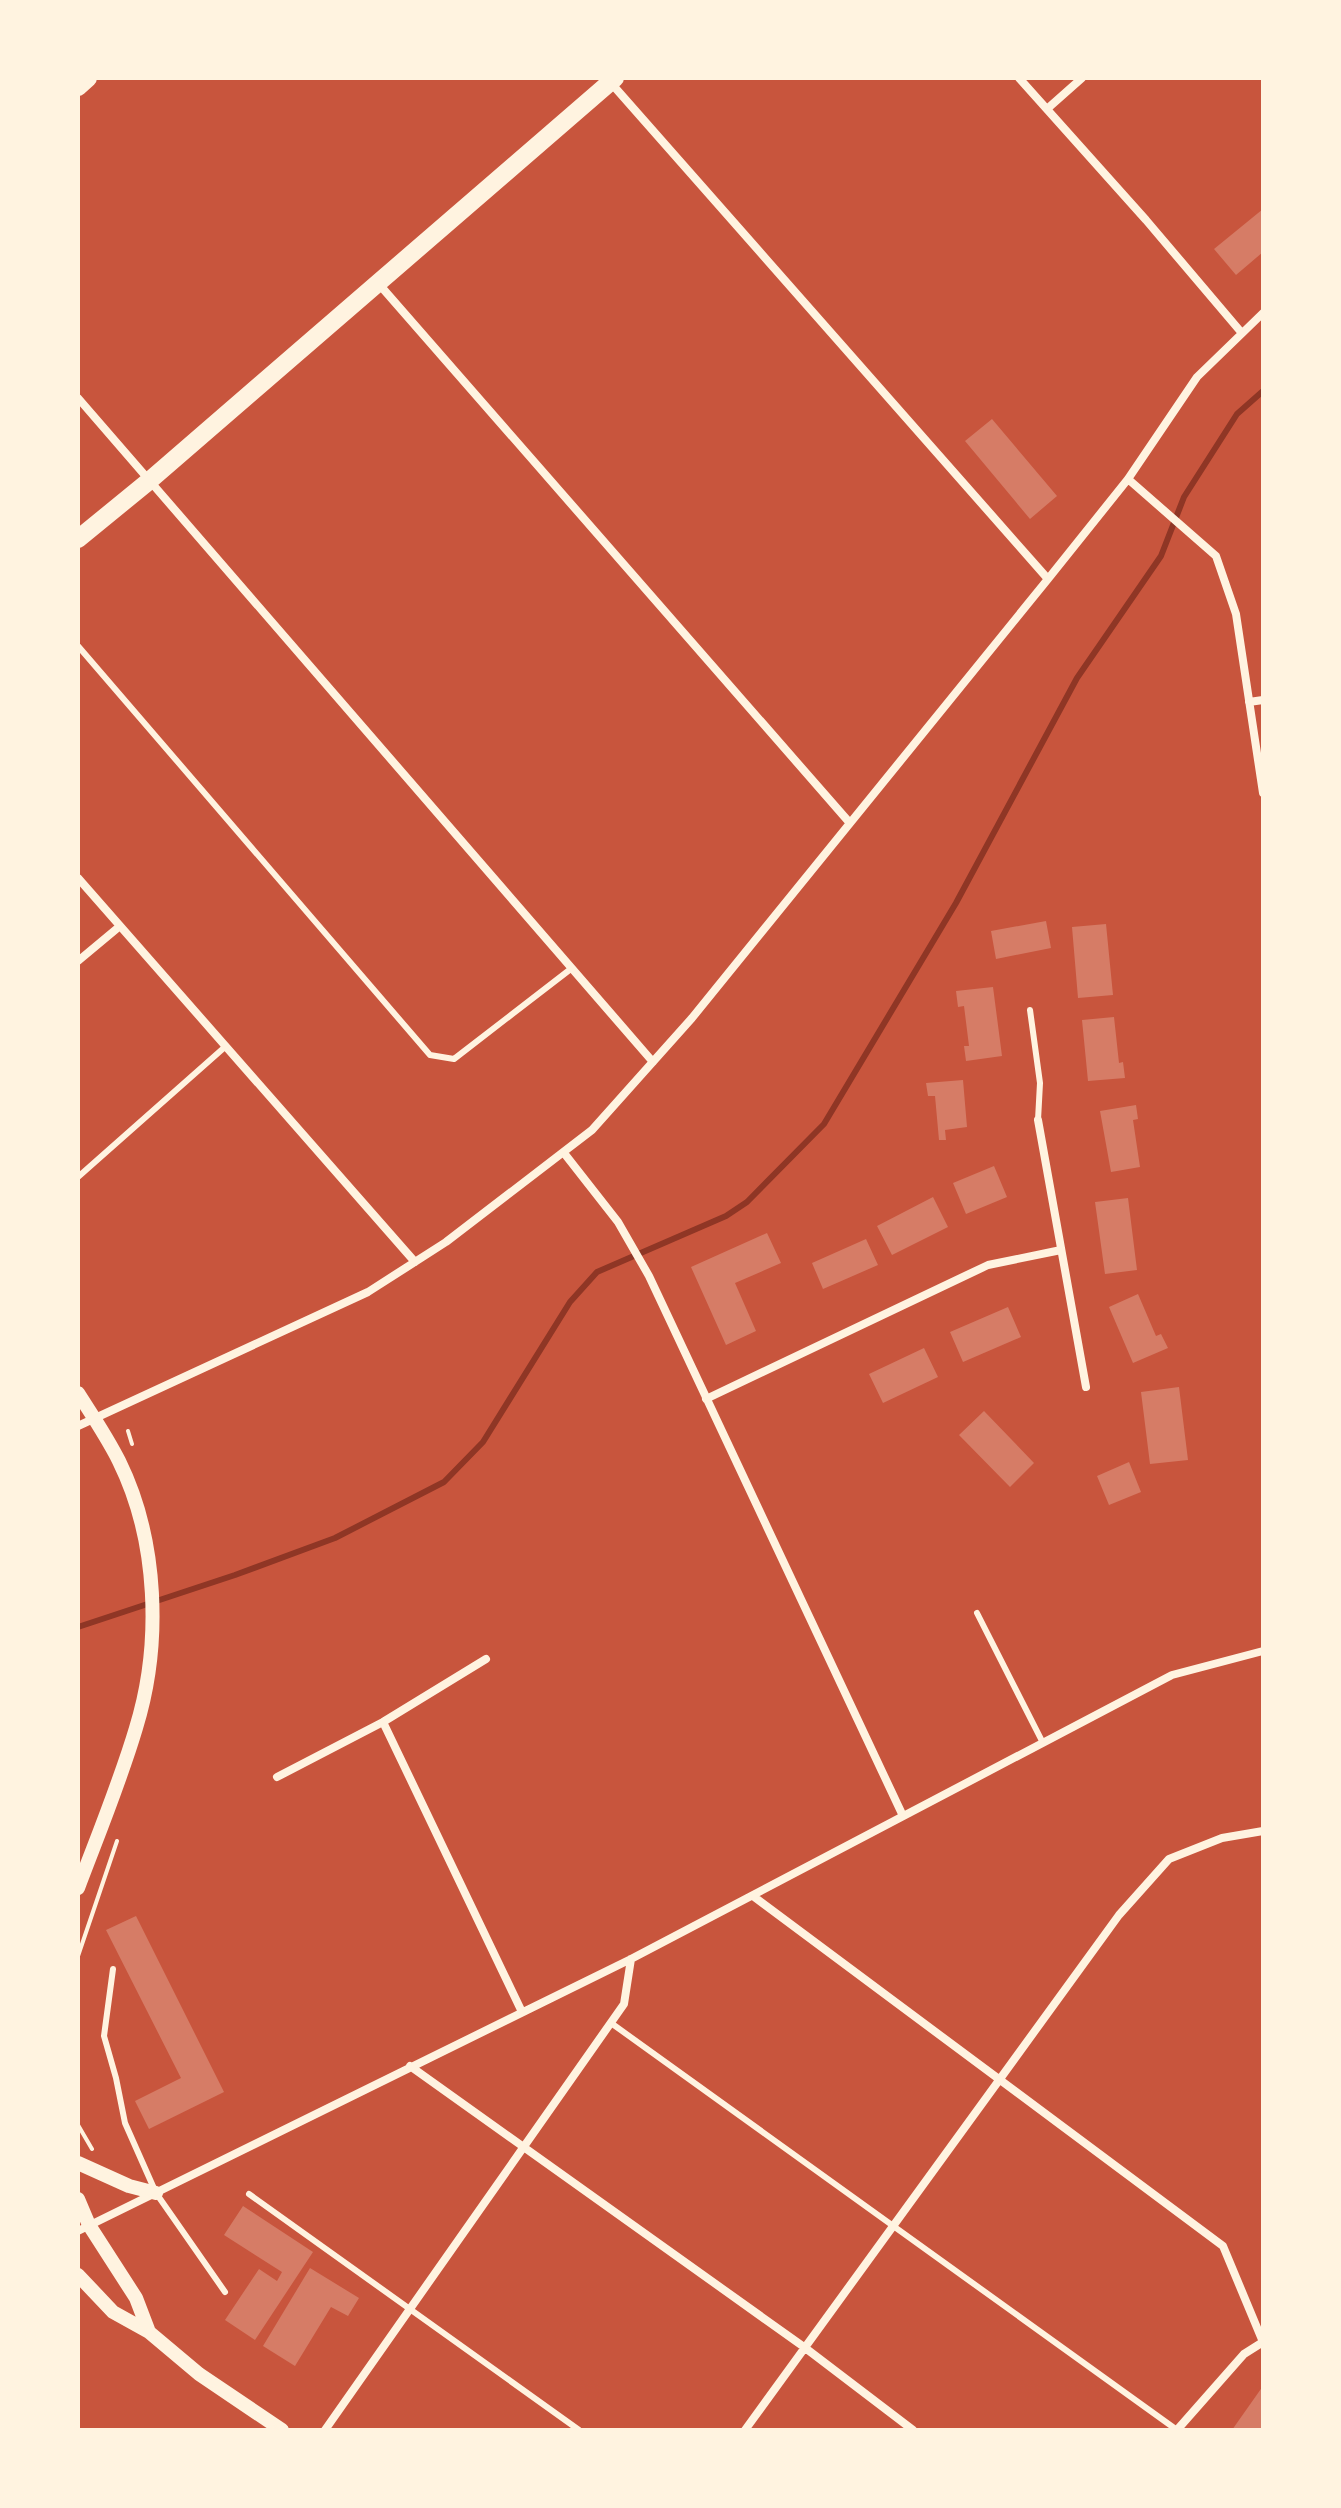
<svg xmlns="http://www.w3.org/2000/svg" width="1341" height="2508" viewBox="0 0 1341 2508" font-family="'Noto Serif',serif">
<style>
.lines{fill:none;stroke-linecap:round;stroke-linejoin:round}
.stream{stroke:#8f3625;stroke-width:6}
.building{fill:#d67c66}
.path{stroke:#fff3e0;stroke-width:4}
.service{stroke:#fff3e0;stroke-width:6}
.minor{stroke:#fff3e0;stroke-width:8}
.tertiary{stroke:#fff3e0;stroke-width:14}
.primary{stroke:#fff3e0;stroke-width:18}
</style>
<rect width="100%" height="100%" fill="#c8553d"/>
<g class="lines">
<!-- stream -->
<path class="stream" d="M78,1627L235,1575L335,1538L444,1482L483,1442L570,1302L597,1272L726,1216L747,1202L824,1124L956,903L1077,678L1161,556L1184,497L1237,414L1263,391"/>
</g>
<!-- building -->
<path class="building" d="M1263,209V252L1236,275L1214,249Z
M992,419L1057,496L1030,519L965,441Z
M1046,921L1051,948L996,959L991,931Z
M1106,924L1113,995L1078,998L1072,927Z
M993,987L1002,1056L966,1061L964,1046H969L964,1006L958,1007L956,991Z
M1114,1017L1119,1063L1123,1062L1125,1078L1088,1081L1082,1020Z
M963,1080L967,1127L945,1130L946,1140H939L935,1096H928L926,1083Z
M1136,1105L1138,1119L1133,1120L1140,1167L1111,1172L1100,1111Z
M994,1166L1007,1197L966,1214L953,1183Z
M933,1197L948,1227L892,1255L877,1226Z
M1128,1198L1137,1270L1105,1274L1095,1202Z
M767,1233L781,1263L735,1283L756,1331L726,1345L691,1267Z
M866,1239L878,1265L823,1289L812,1263Z
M1138,1294L1156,1336L1161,1334L1168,1348L1133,1363L1109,1307Z
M1008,1307L1021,1337L963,1362L950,1332Z
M924,1348L938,1377L883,1403L869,1374Z
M1179,1387L1188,1460L1150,1464L1141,1392Z
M984,1411L1034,1463L1010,1487L959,1435Z
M1129,1462L1141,1492L1109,1505L1097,1476Z
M136,1916L224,2092L149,2129L135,2101L181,2078L106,1930Z
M243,2206L313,2252L255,2340L225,2320L259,2269L277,2281L282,2272L224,2235Z
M310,2268L359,2298L348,2316L331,2307L295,2366L263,2346Z
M1263,2386V2430H1232Z"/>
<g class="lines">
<!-- path -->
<path class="path" d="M128,1431L132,1444
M78,1956L117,1841
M78,2125L92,2149"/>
<!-- service -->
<path class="service" d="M78,646L430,1055L454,1059L572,968
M1030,1010L1040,1083L1038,1120
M78,1177L226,1046
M977,1613L1043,1743
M113,1969L104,2036L116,2078L125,2123L156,2193L225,2292
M611,2023L1177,2430
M249,2194L579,2430"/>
<!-- minor -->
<path class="minor" d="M1019,78L1146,220L1241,332
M611,83L1048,579
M1047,109L1082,78
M378,283L849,822
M78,398L653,1062
M1128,479L1216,556L1236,614L1263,793
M1249,702L1263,700
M78,878L415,1262
M78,961L120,926
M1038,1120L1086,1387
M564,1153L618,1222L649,1276L903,1816
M706,1399L988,1265L1061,1250
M78,1426L368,1292L446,1242L592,1130L692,1018L1048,579L1128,479L1197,377L1263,313
M383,1722L522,2012
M277,1777L383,1722L486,1659
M753,1896L1223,2246L1263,2342
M410,2066L804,2347L913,2430
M78,2231L631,1959L1172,1675L1263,1651
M325,2430L624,2004L631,1959
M745,2430L1119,1915L1169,1859L1222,1838L1263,1831
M1177,2430L1244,2354L1263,2342"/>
<!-- tertiary -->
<path class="tertiary" d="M78,1393C92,1415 107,1437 119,1461C158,1540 162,1644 136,1728C120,1782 98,1835 78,1888
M78,2163L129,2186L156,2193
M78,2199L89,2225L136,2298L149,2332L199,2374L282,2430
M78,2275L113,2312L149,2332"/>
<!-- primary -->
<path class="primary" d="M78,87L88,78
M78,539L149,481L615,78"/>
</g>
<!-- border -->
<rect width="1341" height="2508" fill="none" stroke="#fff3e0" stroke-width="160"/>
</svg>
